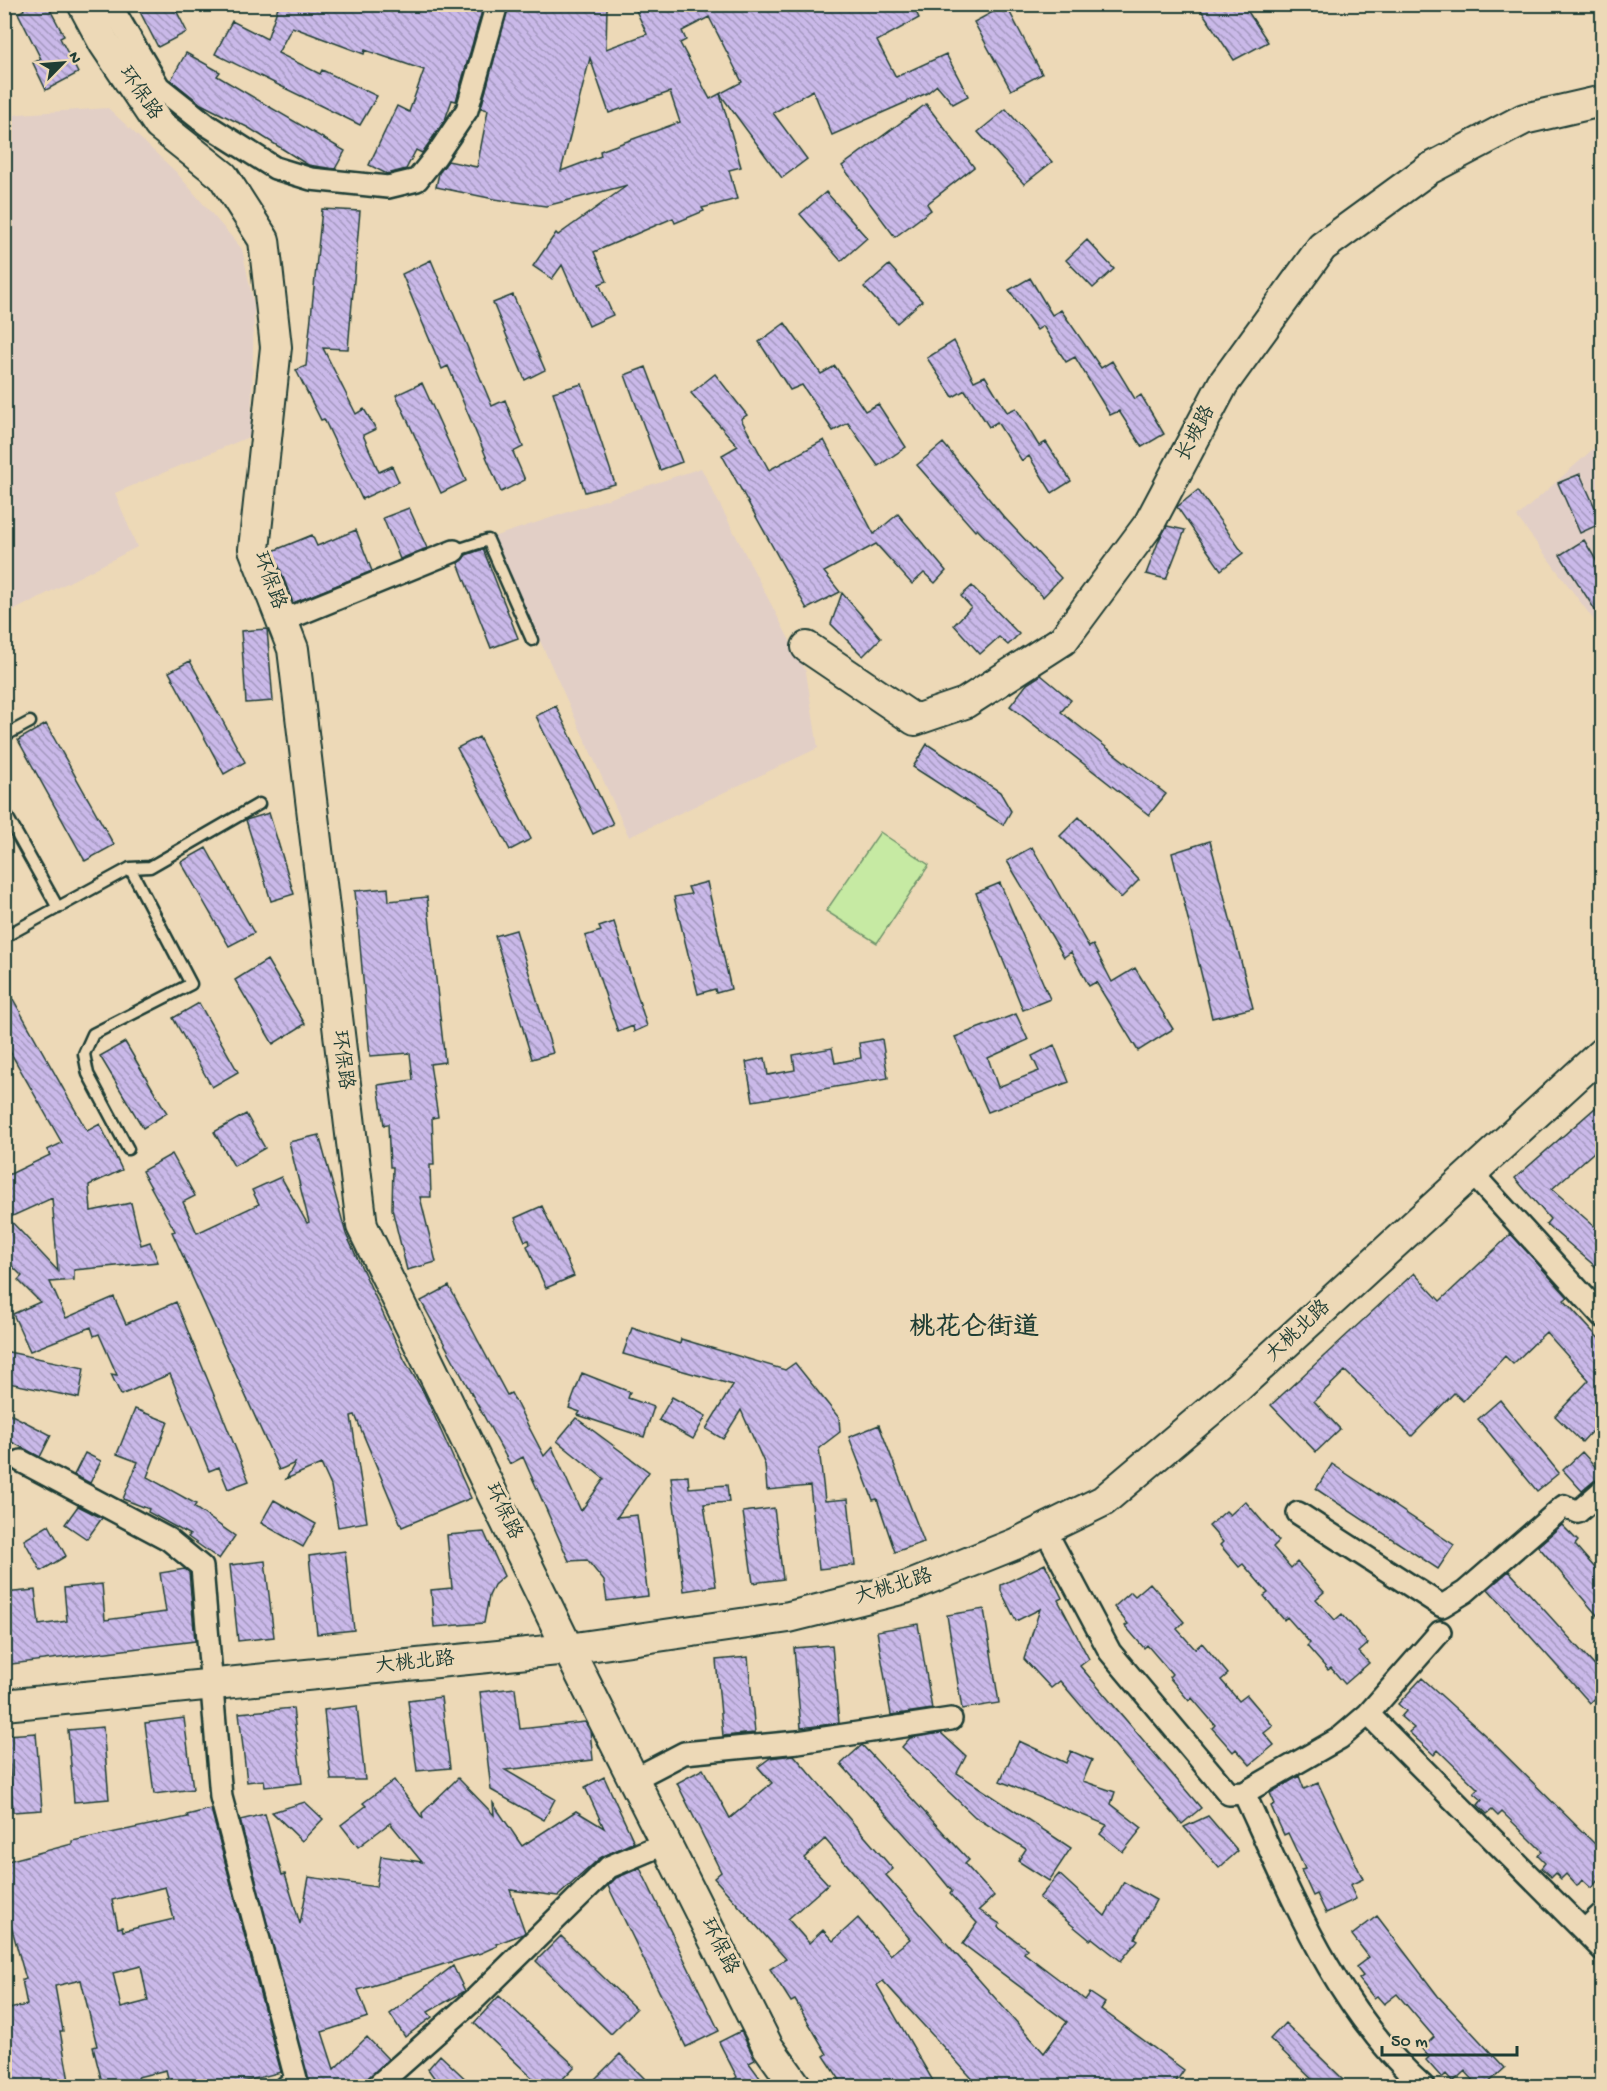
<svg xmlns="http://www.w3.org/2000/svg" width="1607" height="2091" viewBox="0 0 1607 2091" font-family="'Gochi Hand','LXGW WenKai TC',sans-serif">
<style>
.built{fill:#e2cfc6}
.green{fill:#c6eaa3;stroke:#72946c;stroke-width:1.5}
.building{fill:url(#building-back-hatch);stroke:#1f3d34;stroke-width:1.5;fill-rule:evenodd}
.lines{fill:none;stroke-linecap:round;stroke-linejoin:round}
.lane-casing{stroke:#1f3d34;stroke-width:15}
.street-casing{stroke:#1f3d34;stroke-width:26}
.secondary-casing{stroke:#1f3d34;stroke-width:34}
.lane{stroke:#edd9b7;stroke-width:10}
.street{stroke:#edd9b7;stroke-width:21}
.secondary{stroke:#edd9b7;stroke-width:30}
.labels{text-anchor:middle;dominant-baseline:central;stroke-width:6;stroke-linejoin:round;paint-order:stroke}
.street-label{font-size:20px;fill:#1f3d34;stroke:#edd9b7}
.district-label{font-size:26px;font-weight:bold;fill:#1f3d34;stroke:#edd9b7}
</style>
<defs>
<pattern id="building-back-hatch" width="6" height="6" patternUnits="userSpaceOnUse" patternTransform="scale(1.5)"><rect width="6" height="6" fill="#cab9e9"/><path d="M-1 5l2 2M0 0l6 6M5-1l2 2" fill="none" stroke="#a398be"/></pattern>
</defs>
<rect width="100%" height="100%" fill="#edd9b7"/>
<filter id="ink" filterUnits="userSpaceOnUse"><feTurbulence type="fractalNoise" baseFrequency=".0167" numOctaves="2"/><feDisplacementMap in="SourceGraphic" scale="12" xChannelSelector="R" yChannelSelector="G"/><feConvolveMatrix kernelMatrix="1 2 1 2 8 2 1 2 1" color-interpolation-filters="sRGB"/></filter>
<g filter="url(#ink)">
<!-- built -->
<path class="built" d="M108,108L176,172L242,249L254,306L251,436L115,493L137,547L5,615V118L19,114Z
M1602,441V631L1517,517Z
M701,468L806,672L818,748L629,837L493,537Z"/>
<!-- green -->
<path class="green" d="M880,832L929,865L877,943L826,911Z"/>
<!-- building -->
<path class="building" d="M21,4H47L64,36L60,38L78,73L46,90L33,63L41,59L18,13L24,10Z
M136,4H173L187,32L158,47Z
M279,4H484L456,101L452,100L445,120L422,153L416,150L406,169L387,174L369,165L397,106L409,112L424,70L365,50L364,54L292,27L278,53L320,74L322,70L377,96L360,125L215,54L232,21L267,39Z
M509,4L607,7L606,49L647,34L633,4H912L919,18L877,41L896,77L946,54L968,96L953,104L937,85L927,93L832,135L813,90L773,113L807,159L782,178L720,94L741,167L729,170L737,199L702,208L704,211L675,223L673,218L594,252L607,281L599,284L613,315L589,326L562,265L552,279L533,266L556,233L558,235L628,185L546,206L494,199L436,187L439,173L448,161L477,167L488,110L481,108ZM709,17L742,82L710,99L680,43L686,40L682,31ZM590,58L609,113L670,92L680,122L600,151L601,156L561,171Z
M1197,4H1243L1268,42L1234,60Z
M1006,5L1042,74L1011,90L974,22Z
M186,53L220,72L217,76L345,151L335,169L308,165L249,128L201,104L171,80Z
M926,104L974,167L927,204L931,210L895,237L842,166Z
M1006,109L1052,162L1024,184L978,132Z
M826,192L867,238L841,261L800,214Z
M322,209L360,211L348,349L323,348L356,414L364,409L376,429L363,435L379,472L392,466L399,482L362,499L324,419L321,420L296,370L306,366Z
M1087,240L1114,269L1093,288L1066,260Z
M431,260L492,406L505,400L523,447L513,452L525,480L501,492L448,366L442,369L402,274Z
M889,265L922,301L897,323L864,287Z
M1030,278L1052,315L1061,310L1101,368L1112,361L1135,399L1141,395L1164,434L1142,447L1119,411L1110,415L1075,357L1066,362L1043,326L1037,330L1009,290Z
M513,295L545,370L525,380L493,303Z
M785,323L821,374L835,366L865,411L878,404L906,447L878,466L848,423L833,431L802,385L790,390L759,342Z
M954,341L974,381L985,376L1007,412L1016,408L1039,446L1046,442L1071,481L1052,493L1029,456L1022,461L997,422L989,427L965,390L953,397L927,358Z
M646,367L682,462L660,470L625,375Z
M715,374L747,415L741,419L769,470L824,440L874,534L898,514L946,571L935,583L924,573L912,584L876,544L824,572L840,592L807,609L722,455L738,446L691,393Z
M422,383L466,481L441,493L396,395Z
M582,384L615,484L585,492L553,392Z
M943,443L1003,516L1061,578L1043,597L977,529L975,531L917,465Z
M1580,474L1602,523L1580,533L1558,483Z
M1198,490L1243,553L1221,570L1177,507Z
M409,508L427,548L400,559L383,518Z
M1167,526L1185,530L1166,579L1146,574L1159,540Z
M356,530L372,571L293,603L273,551L312,535L317,546Z
M1584,540L1602,570V621L1560,555Z
M483,549L518,638L491,648L458,563L466,555Z
M972,586L1019,634L1008,645L999,637L980,654L954,625L971,607L961,596Z
M842,593L881,638L863,656L831,624Z
M267,629L273,701L246,703L241,631Z
M190,661L245,762L224,774L169,672Z
M1041,675L1071,700L1061,712L1166,794L1149,815L1010,706L1027,684Z
M556,706L613,824L593,834L536,716Z
M46,724L114,845L85,861L18,740Z
M479,737L531,839L510,850L457,748Z
M927,744L1000,792L1011,811L1003,825L913,767Z
M269,813L294,894L271,901L246,820Z
M1079,817L1139,880L1121,898L1060,836Z
M1210,841L1253,1008L1212,1018L1172,853Z
M1032,847L1089,947L1093,945L1112,982L1135,968L1173,1029L1138,1051L1096,982L1089,986L1071,952L1064,957L1007,861Z
M206,848L254,933L229,946L181,862Z
M707,882L731,989L716,993L715,989L698,994L674,897L691,894L688,887Z
M1000,883L1050,999L1023,1010L976,893Z
M388,888L389,901L427,897L445,1062L430,1064L438,1117L432,1118L434,1165H430L431,1197H420L436,1262L407,1270L392,1209L393,1167H390L388,1124L384,1125L378,1085L413,1080L410,1053L370,1056L355,891Z
M614,922L647,1026L634,1032L633,1026L618,1032L585,936L601,931L599,927Z
M516,930L553,1053L532,1059L495,936Z
M267,960L305,1024L273,1044L235,980Z
M4,983L87,1131L100,1124L122,1170L89,1185L91,1211L131,1203L141,1245L150,1242L158,1262L74,1270V1280L50,1282L66,1318L114,1297L126,1324L176,1302L249,1481L228,1489L219,1467L209,1471L170,1374L121,1395L111,1374L117,1375L99,1334L94,1336L91,1327L30,1351L13,1314L40,1302L18,1280L22,1276L4,1258V1177L50,1155L47,1150L62,1143L4,1041ZM52,1198L58,1271L8,1218Z
M199,1003L238,1072L212,1087L173,1018Z
M1016,1014L1028,1040L988,1058L998,1087L1039,1071L1032,1056L1054,1045L1069,1082L988,1112L955,1037Z
M882,1039L888,1078L753,1101L746,1062L765,1058L768,1075L795,1070L793,1055L832,1048L835,1063L861,1058L859,1043Z
M125,1042L167,1113L143,1128L100,1056Z
M1602,1102V1145L1552,1189L1602,1233V1272L1546,1224L1550,1219L1515,1178Z
M246,1114L265,1148L234,1166L214,1132Z
M319,1135L346,1234L405,1361L424,1393L471,1498L402,1527L355,1415L351,1416L367,1522L338,1527L331,1486L321,1464L286,1479L295,1463L279,1470L172,1232L175,1231L142,1171L172,1154L195,1196L183,1202L197,1233L259,1204L252,1190L281,1177L307,1223L309,1222L289,1142Z
M542,1206L574,1276L546,1288L527,1246L530,1244L529,1240L525,1241L515,1218Z
M1511,1234L1568,1297L1564,1300L1602,1342V1420L1582,1442L1555,1416L1589,1380L1546,1332L1513,1364L1505,1356L1463,1401L1454,1393L1412,1436L1345,1371L1314,1401L1340,1429L1316,1452L1271,1405L1414,1273L1440,1301Z
M449,1286L507,1395L511,1393L544,1456L552,1447L581,1511L604,1479L557,1441L576,1418L649,1472L617,1517L637,1515L648,1596L607,1601L604,1581L587,1560L569,1561L523,1457L510,1464L421,1301Z
M632,1328L680,1344L681,1339L785,1370L795,1363L839,1418L840,1432L819,1448L825,1501L848,1499L855,1565L819,1569L810,1486L767,1490L765,1465L741,1410L723,1439L706,1429L733,1385L623,1354Z
M4,1351L84,1368L79,1398L4,1382Z
M582,1373L630,1392L628,1398L654,1407L644,1437L578,1415L580,1412L569,1408Z
M672,1397L706,1416L693,1439L659,1420Z
M1500,1400L1559,1473L1537,1491L1478,1419Z
M135,1409L168,1422L147,1477L196,1504L194,1507L235,1536L219,1559L188,1537L190,1535L148,1512L149,1509L123,1499L138,1462L117,1454Z
M4,1411L51,1435L40,1457L4,1438Z
M879,1425L924,1542L895,1552L877,1499L873,1500L849,1437Z
M1582,1452L1602,1474V1479L1594,1481L1582,1491L1563,1470Z
M85,1453L101,1461L90,1483L74,1475Z
M1332,1464L1454,1545L1438,1569L1316,1489Z
M688,1476L689,1488L727,1485L729,1502L704,1504L716,1586L684,1591L671,1477Z
M274,1500L316,1524L303,1547L261,1523Z
M1245,1501L1279,1541L1273,1547L1291,1568L1297,1562L1324,1592L1316,1599L1335,1620L1342,1614L1368,1644L1359,1652L1369,1663L1345,1684L1331,1668L1328,1670L1307,1646L1310,1643L1287,1617L1284,1620L1264,1596L1268,1593L1243,1564L1239,1567L1220,1545L1223,1542L1209,1526L1226,1511L1230,1515Z
M78,1506L102,1518L87,1539L65,1524Z
M774,1508L783,1579L753,1583L743,1512Z
M49,1525L66,1556L41,1571L24,1540Z
M1562,1525L1578,1541L1575,1545L1602,1576V1621L1538,1546Z
M484,1532L504,1576L494,1585L489,1596L484,1623L434,1627L431,1590L452,1588L447,1535Z
M345,1551L354,1630L317,1634L309,1556Z
M265,1561L274,1637L238,1641L230,1565Z
M1045,1564L1062,1598L1058,1600L1089,1659L1080,1666L1201,1808L1182,1824L1060,1681L1051,1688L1024,1659L1040,1609L1016,1621L1001,1591V1585Z
M185,1569L189,1572L195,1641L4,1665V1593L35,1590L39,1625L67,1621L64,1588L102,1584L105,1620L166,1612L160,1573Z
M1509,1571L1602,1674V1692L1590,1703L1488,1589Z
M1150,1583L1184,1622L1177,1629L1195,1649L1202,1643L1228,1674L1221,1680L1239,1701L1247,1695L1273,1726L1264,1733L1274,1745L1250,1765L1236,1749L1233,1752L1212,1728L1215,1725L1192,1698L1189,1701L1169,1677L1172,1674L1147,1645L1144,1648L1125,1626L1128,1624L1114,1607L1131,1592L1135,1596Z
M984,1609L999,1703L962,1709L947,1615Z
M918,1624L932,1709L891,1715L877,1631Z
M832,1645L839,1723L801,1728L794,1648Z
M748,1657L755,1733L723,1736L716,1660Z
M1422,1678L1487,1737L1602,1851V1876L1591,1888L1582,1880L1577,1886L1566,1874L1561,1879L1555,1873L1551,1877L1541,1868L1545,1863L1538,1856L1542,1851L1530,1839L1502,1812L1498,1816L1492,1810L1487,1814L1478,1805L1482,1800L1474,1793L1478,1789L1438,1750L1434,1755L1409,1732L1414,1728L1401,1717L1406,1711L1398,1704Z
M515,1688L520,1729L585,1722L590,1731L593,1760L505,1770L555,1799L544,1820L491,1790L480,1692Z
M441,1697L450,1768L417,1771L408,1701Z
M357,1706L365,1780H331L324,1710Z
M293,1708L302,1783L265,1787L264,1780L247,1782L239,1713Z
M184,1718L193,1789L154,1794L145,1723Z
M103,1727L109,1799L74,1802L68,1730Z
M36,1733L42,1810L13,1812L7,1735Z
M941,1733L966,1756L957,1773L1071,1848L1049,1881L1018,1861L1026,1849L975,1817L902,1747L910,1738Z
M1019,1741L1066,1763L1071,1751L1092,1760L1083,1781L1115,1792L1111,1804L1142,1828L1123,1852L1100,1834L1107,1825L1000,1781Z
M862,1745L969,1860L965,1864L994,1896L979,1910L1000,1924L998,1927L1027,1949L1024,1953L1061,1981L1085,2000L1090,1993L1105,2003L1101,2009L1184,2070L1173,2086H979L883,1981L877,1985L936,2086H844L824,2056L827,2054L795,2000L791,2002L770,1969L786,1959L714,1878L721,1872L677,1783L703,1769L730,1818L772,1783L758,1767L770,1758L794,1755L893,1869L886,1875L1044,2053L1067,2022L963,1944L977,1923L950,1894L952,1891L915,1846L841,1764ZM825,1839L910,1939L890,1955L858,1918L833,1941L823,1930L809,1943L788,1919L828,1884L804,1858Z
M1299,1776L1304,1789L1318,1783L1363,1879L1350,1885L1356,1899L1326,1913L1317,1894L1313,1896L1301,1870L1305,1869L1288,1833L1284,1835L1271,1806L1275,1804L1270,1793Z
M604,1777L634,1842L600,1858L558,1896L510,1890L525,1932L523,1934L496,1944L497,1946L481,1953L358,1990L368,2017L322,2032L334,2069L367,2037L388,2059L362,2086H313L308,2081L240,1820L265,1814L282,1875L285,1874L300,1924L309,1877L376,1887L381,1856L422,1862L390,1823L358,1847L341,1825L366,1806L363,1803L394,1780L423,1819L422,1813L458,1778L494,1815L493,1803L522,1846L576,1811L604,1828L585,1787Z
M305,1802L323,1819L302,1841L272,1812Z
M211,1809L281,2072L243,2082L245,2086H170L166,2070L138,2077L141,2086H103L93,2047L97,2046L81,1980L55,1986L63,2031H60L69,2081L42,2086H4V2010L27,2005L22,1980L26,1979L4,1901V1862L72,1844V1841L188,1817L187,1815ZM165,1887L174,1919L123,1931L122,1927L118,1928L112,1900ZM141,1966L148,2001L121,2008L113,1973Z
M1208,1816L1238,1851L1219,1868L1184,1827Z
M640,1868L719,2031L686,2047L608,1886L616,1878Z
M1059,1874L1105,1916L1124,1882L1156,1900L1135,1938L1138,1940L1121,1961L1092,1938L1090,1940L1039,1898Z
M1377,1916L1438,1996L1505,2068L1485,2086H1479L1465,2071L1453,2082L1446,2074L1442,2078L1426,2060L1429,2057L1422,2049L1434,2037L1397,1994L1384,2004L1377,1996L1374,1998L1359,1979L1363,1976L1356,1967L1369,1957L1352,1935Z
M561,1936L636,2009L611,2034L536,1961Z
M453,1966L465,1991L428,2012L432,2017L405,2037L390,2014Z
M499,1996L575,2066L556,2086H541L474,2023Z
M1285,2023L1343,2079L1336,2086H1319L1270,2039Z
M741,2031L755,2060L749,2063L766,2086H724L737,2077L719,2042Z
M620,2054L652,2086H588Z
M440,2055L473,2086H440L428,2069Z"/>
<g class="lines">
<!-- lane casing -->
<g class="lane-casing">
<path id="lane" d="M454,551L488,540L532,640
M4,736L30,722
M4,811L58,908
M4,937L130,868L150,867L259,804
M128,1149L88,1074L84,1054L93,1034L191,984L130,868"/>
</g>
<!-- street casing -->
<g class="street-casing">
<path id="street" d="M110,4L159,87L207,125L275,168L311,179L388,187L417,180L436,156L467,110L497,4
M282,621L454,551
M1472,1173L1602,1316
M21,1461L168,1539L202,1567L221,1797L296,2079L287,2086
M1298,1513L1442,1606L1465,1592L1564,1506L1578,1512L1602,1491
M1045,1530L1110,1652L1229,1794L1244,1793L1340,1738L1368,1714L1440,1632
M1368,1714L1602,1949
M634,1779L684,1753L798,1742L951,1719
M1244,1793C1292,1897 1336,2009 1423,2086
M1584,1931L1602,1914
M377,2086L476,1998L609,1867L666,1843"/>
</g>
<!-- secondary casing -->
<g class="secondary-casing">
<path id="secondary" d="M83,4L104,43L159,125L223,176L264,240L276,347L254,549L293,649L362,1226L568,1649L768,2047L796,2086
M807,647L915,720L965,703L1063,640L1149,524L1223,384L1322,247L1429,169L1524,119L1602,101
M4,1705L568,1649L789,1617L905,1588L1015,1544L1103,1501L1238,1387L1602,1053"/>
</g>
<!-- lane -->
<use href="#lane" class="lane"/>
<!-- street -->
<use href="#street" class="street"/>
<!-- secondary -->
<use href="#secondary" class="secondary"/>
</g>
</g>
<g class="labels">
<!-- street labels -->
<g class="street-label">
<text transform="translate(139 94) rotate(55)">环保路</text>
<text transform="translate(1197 434) rotate(-62)">长坡路</text>
<text transform="translate(268 581) rotate(70)">环保路</text>
<text transform="translate(341 1060) rotate(83)">环保路</text>
<text transform="translate(1299 1332) rotate(-43)">大桃北路</text>
<text transform="translate(502 1512) rotate(64)">环保路</text>
<text transform="translate(894 1588) rotate(-17)">大桃北路</text>
<text transform="translate(415 1664) rotate(-6)">大桃北路</text>
<text transform="translate(718 1947) rotate(63)">环保路</text>
</g>
<!-- district labels -->
<g class="district-label">
<text x="974" y="1329">桃花仑街道</text>
</g>
</g>
<!-- margin -->
<rect width="1607" height="2091" fill="none" stroke="#edd9b7" stroke-width="24"/>
<rect x="12" y="12" width="1583" height="2067" fill="none" stroke="#1f3d34" stroke-width="2" filter="url(#ink)"/>
<!-- north arrow -->
<g transform="translate(63 63) rotate(65)" stroke="#edd9b7" stroke-width="4.5" paint-order="stroke">
<path d="M0-4.5L10 22L0 15L-10 22Z" fill="#1f3d34"/>
<text y="-9" font-size="16" font-weight="bold" text-anchor="middle" fill="#1f3d34">N</text>
</g>
<!-- scale -->
<path d="M1382 2046v9h135v-9" fill="none" stroke="#1f3d34" stroke-width="3"/>
<text x="1391" y="2046" font-size="18" fill="#1f3d34" stroke="#edd9b7" stroke-width="4.5" paint-order="stroke">50 m</text>
</svg>
